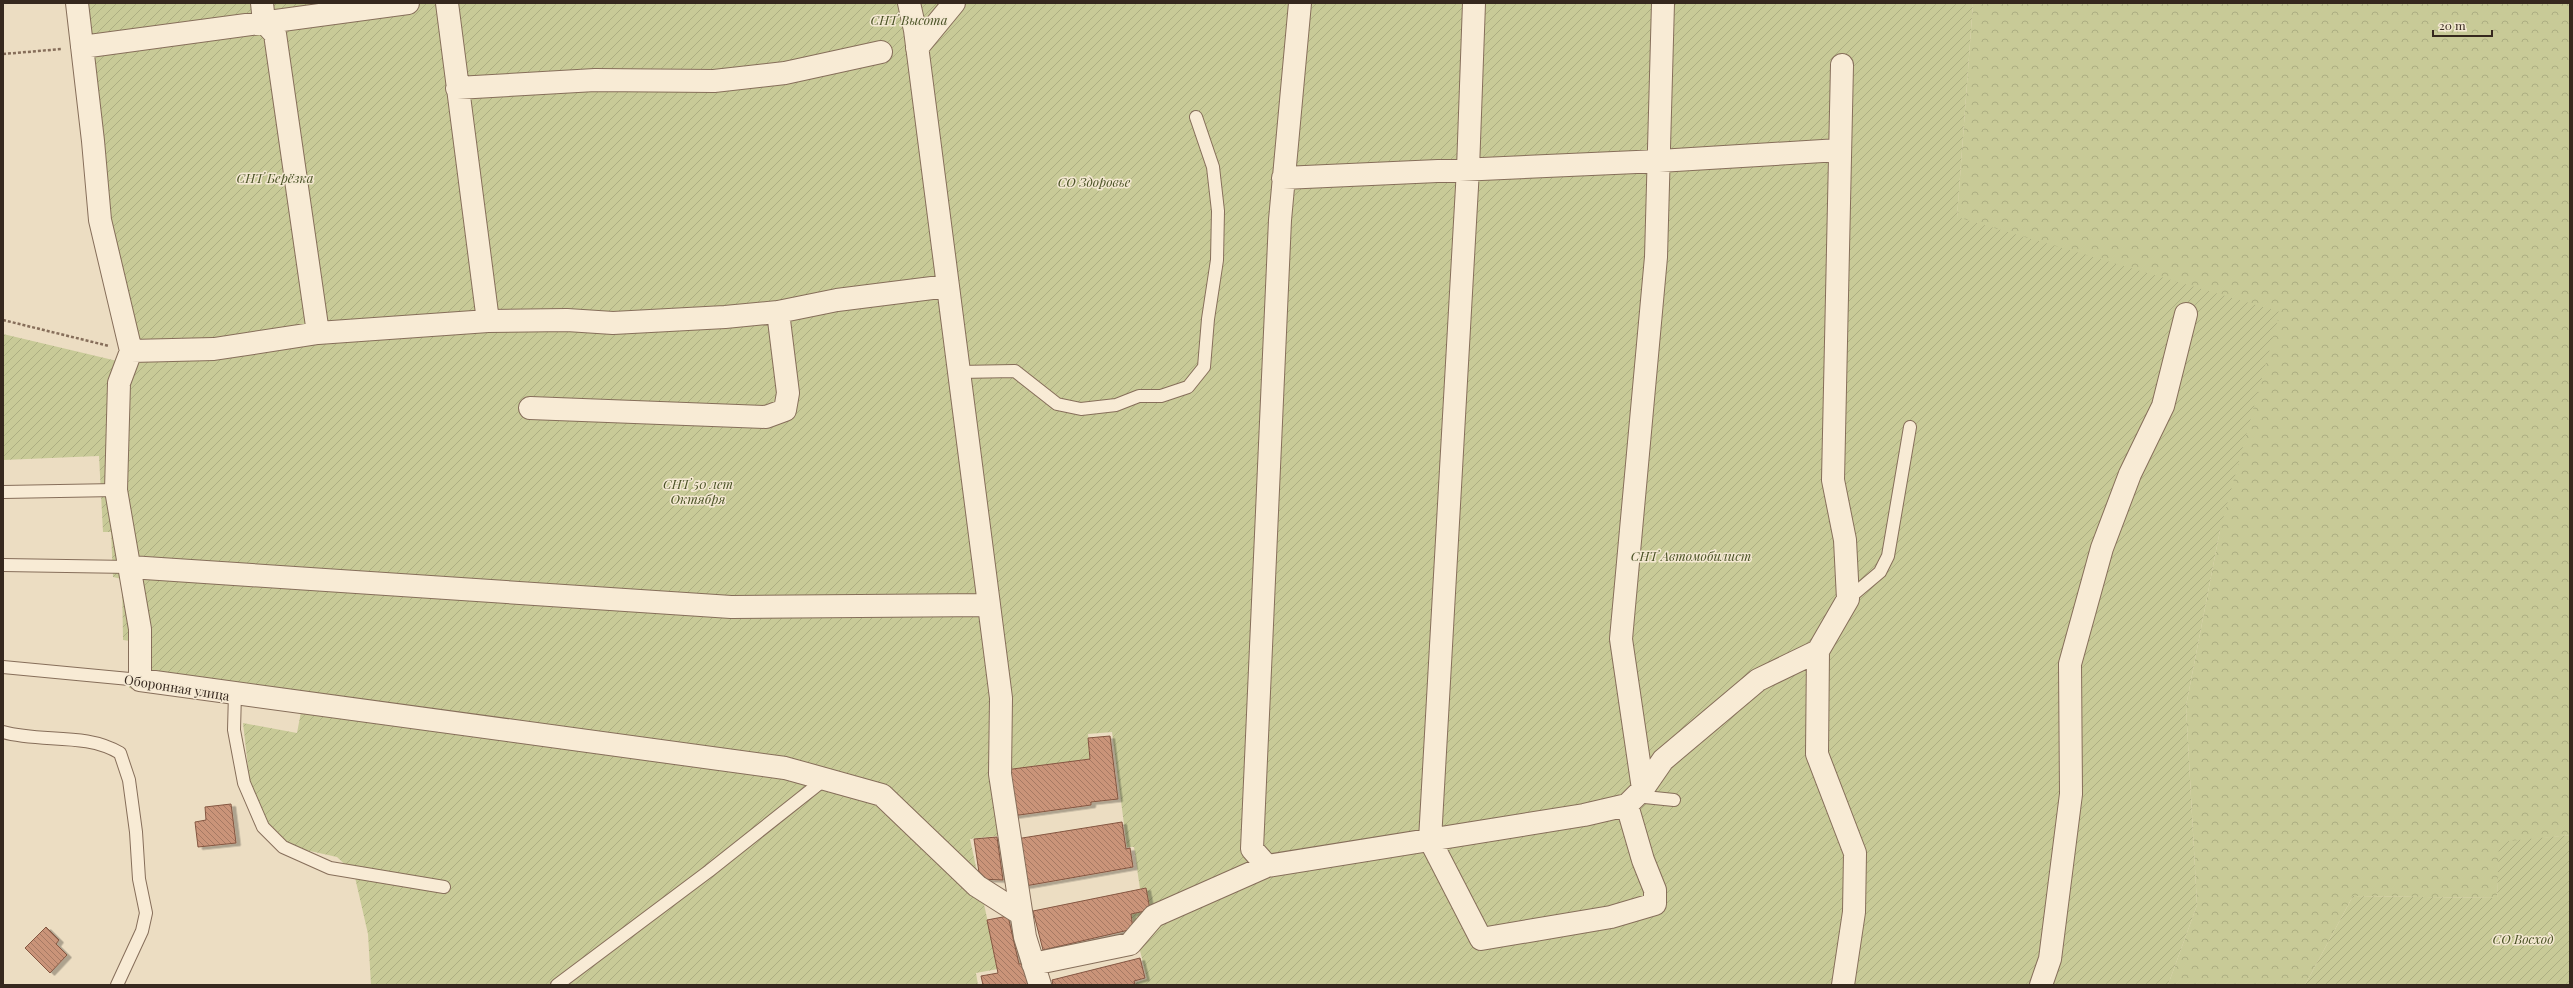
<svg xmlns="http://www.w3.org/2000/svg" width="2573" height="988" viewBox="0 0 2573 988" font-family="'Playfair Display',serif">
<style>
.forest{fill:url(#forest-crowns)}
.garden{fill:url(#garden-furrows)}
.building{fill:url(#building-back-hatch);stroke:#845641;filter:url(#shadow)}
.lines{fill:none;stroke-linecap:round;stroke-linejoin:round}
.lane-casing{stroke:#866e5a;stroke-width:14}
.street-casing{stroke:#866e5a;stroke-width:24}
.path{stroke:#866e5a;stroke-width:2.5;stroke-dasharray:3 2;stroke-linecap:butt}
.lane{stroke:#f8ebd5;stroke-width:12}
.street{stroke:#f8ebd5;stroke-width:22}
.labels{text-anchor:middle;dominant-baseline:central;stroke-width:3;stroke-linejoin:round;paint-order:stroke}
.park-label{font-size:13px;font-style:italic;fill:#4a5225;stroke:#f4e8d2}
.street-label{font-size:13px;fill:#36281e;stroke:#f4e8d2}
</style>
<defs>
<pattern id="forest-crowns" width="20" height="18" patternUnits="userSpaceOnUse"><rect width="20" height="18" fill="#c8ca97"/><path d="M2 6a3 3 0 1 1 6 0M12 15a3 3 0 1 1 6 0" fill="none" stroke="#acae82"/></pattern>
<pattern id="garden-furrows" width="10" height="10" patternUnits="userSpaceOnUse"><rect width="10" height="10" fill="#c8ca97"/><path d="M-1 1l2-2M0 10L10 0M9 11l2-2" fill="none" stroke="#acae82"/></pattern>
<pattern id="building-back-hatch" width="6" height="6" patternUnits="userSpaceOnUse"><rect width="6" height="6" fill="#ca9479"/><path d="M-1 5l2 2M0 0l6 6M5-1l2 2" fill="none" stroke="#a57963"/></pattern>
<filter id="shadow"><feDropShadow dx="4.5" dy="2.5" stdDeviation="0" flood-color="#0004"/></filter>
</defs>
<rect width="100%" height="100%" fill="#ecddc2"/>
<!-- forest -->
<path class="forest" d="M1973,3H2570V835L2500,843L2497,898L2353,896L2305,985H2168L2197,905L2186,706L2220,530L1957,217Z"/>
<!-- garden -->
<path class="garden" d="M79,3H1973L1957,217L2280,312L2220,530L2186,706L2197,905L2168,985H1136L1135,983L1147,979L1131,914L1150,910L1146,888L1140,889L1134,847H1127L1112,732L1088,734L1090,759L1005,770L1015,834L970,839L998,969L976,973L978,985H371L368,934L354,873L337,857L274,843L251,793L243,723L297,733L301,712L129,688L130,641L123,640L122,579L113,577L111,532H103L99,456L3,460V334L130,364Z
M2570,835V985H2305L2353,896L2497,898L2499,842Z"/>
<!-- building -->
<path class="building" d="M1110,736L1118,799L1091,802V805L1012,816L1005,770L1090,759L1088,738Z
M231,804L236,843L198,847L195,822L206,820L205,807Z
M1122,822L1126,849L1130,848L1133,867L1025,886L1016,839Z
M997,837L1003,880L980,879L974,839Z
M1146,888L1150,910L1131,914L1133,929L1043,950L1033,911Z
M1008,916L1019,964L1028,963L1033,985H983L981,976L998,973L987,920Z
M46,927L59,940L56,944L67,955L50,973L25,948Z
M1140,958L1145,978L1134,981L1135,985H1053L1052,980Z"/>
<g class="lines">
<!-- lane casing -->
<g class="lane-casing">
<path id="lane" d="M959,372L1015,371L1057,404L1081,409L1116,405L1139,396H1161L1188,387L1204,367L1208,319L1217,260L1218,211L1213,167L1196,117
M3,492L116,490
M3,565L130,567
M1848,599L1880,572L1888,556L1910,427
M3,667L140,680
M235,693L234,730L244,783L263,827L283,847L330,868L444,887
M3,732C41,743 85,732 120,753L129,780L136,832L139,879L146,913L142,931L117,985
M1635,796L1674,800
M557,985L709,871L825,779"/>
</g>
<!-- street casing -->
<g class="street-casing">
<path id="street" d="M77,3L93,141L100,220L131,351L214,349L318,333L488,321L567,320L613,323L725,317L778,312L837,300L948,286
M262,3L264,22L275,34L318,333
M447,3L488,321
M909,3L915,30L1001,698L1000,774L1025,937L1040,985
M1474,3L1468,169L1430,840L1481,939L1611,917L1655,904V890L1643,860L1627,805
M82,47L408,3
M917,48L954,3
M1842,65L1833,480L1845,540L1848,599L1818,651L1817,754L1855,853L1854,912L1843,985
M457,88L595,80L714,81L785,73L881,52
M1283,178L1659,161L1839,150
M131,351L119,383L116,490L140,629V680L785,768L882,795L977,886L1021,914
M530,408L766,417L785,410L788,393L778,312
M130,567L731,607L989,605
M1643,789L1621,639L1656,257L1663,3
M1267,866L1252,849L1280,220L1300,3
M1033,964L1130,944L1154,916L1267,866L1584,815L1627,805L1643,789L1663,760L1758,680L1818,651
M2041,985L2050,959L2071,794L2070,664L2102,548L2130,474L2163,406L2186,314"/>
</g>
<!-- path -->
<path class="path" d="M3,54L62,49
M3,320L109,346"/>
<!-- lane -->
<use href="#lane" class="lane"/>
<!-- street -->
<use href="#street" class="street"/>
</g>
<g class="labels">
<!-- park labels -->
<g class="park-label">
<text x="909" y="19">СНТ Высота</text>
<text x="275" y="177">СНТ Берёзка</text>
<text x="1094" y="181">СО Здоровье</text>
<text x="698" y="483">СНТ 50 лет<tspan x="698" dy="15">Октября</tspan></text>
<text x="1691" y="555">СНТ Автомобилист</text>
<text x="2523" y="938">СО Восход</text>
</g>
<!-- street labels -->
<g class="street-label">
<text transform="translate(177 687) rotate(9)">Оборонная улица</text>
</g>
</g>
<!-- border -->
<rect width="2573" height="988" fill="none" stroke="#36281e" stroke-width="8"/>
<!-- scale -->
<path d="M2433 30v6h59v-6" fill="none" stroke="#36281e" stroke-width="2"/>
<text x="2439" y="30" font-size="12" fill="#36281e" stroke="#f4e8d2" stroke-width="3" paint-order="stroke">20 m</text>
</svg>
